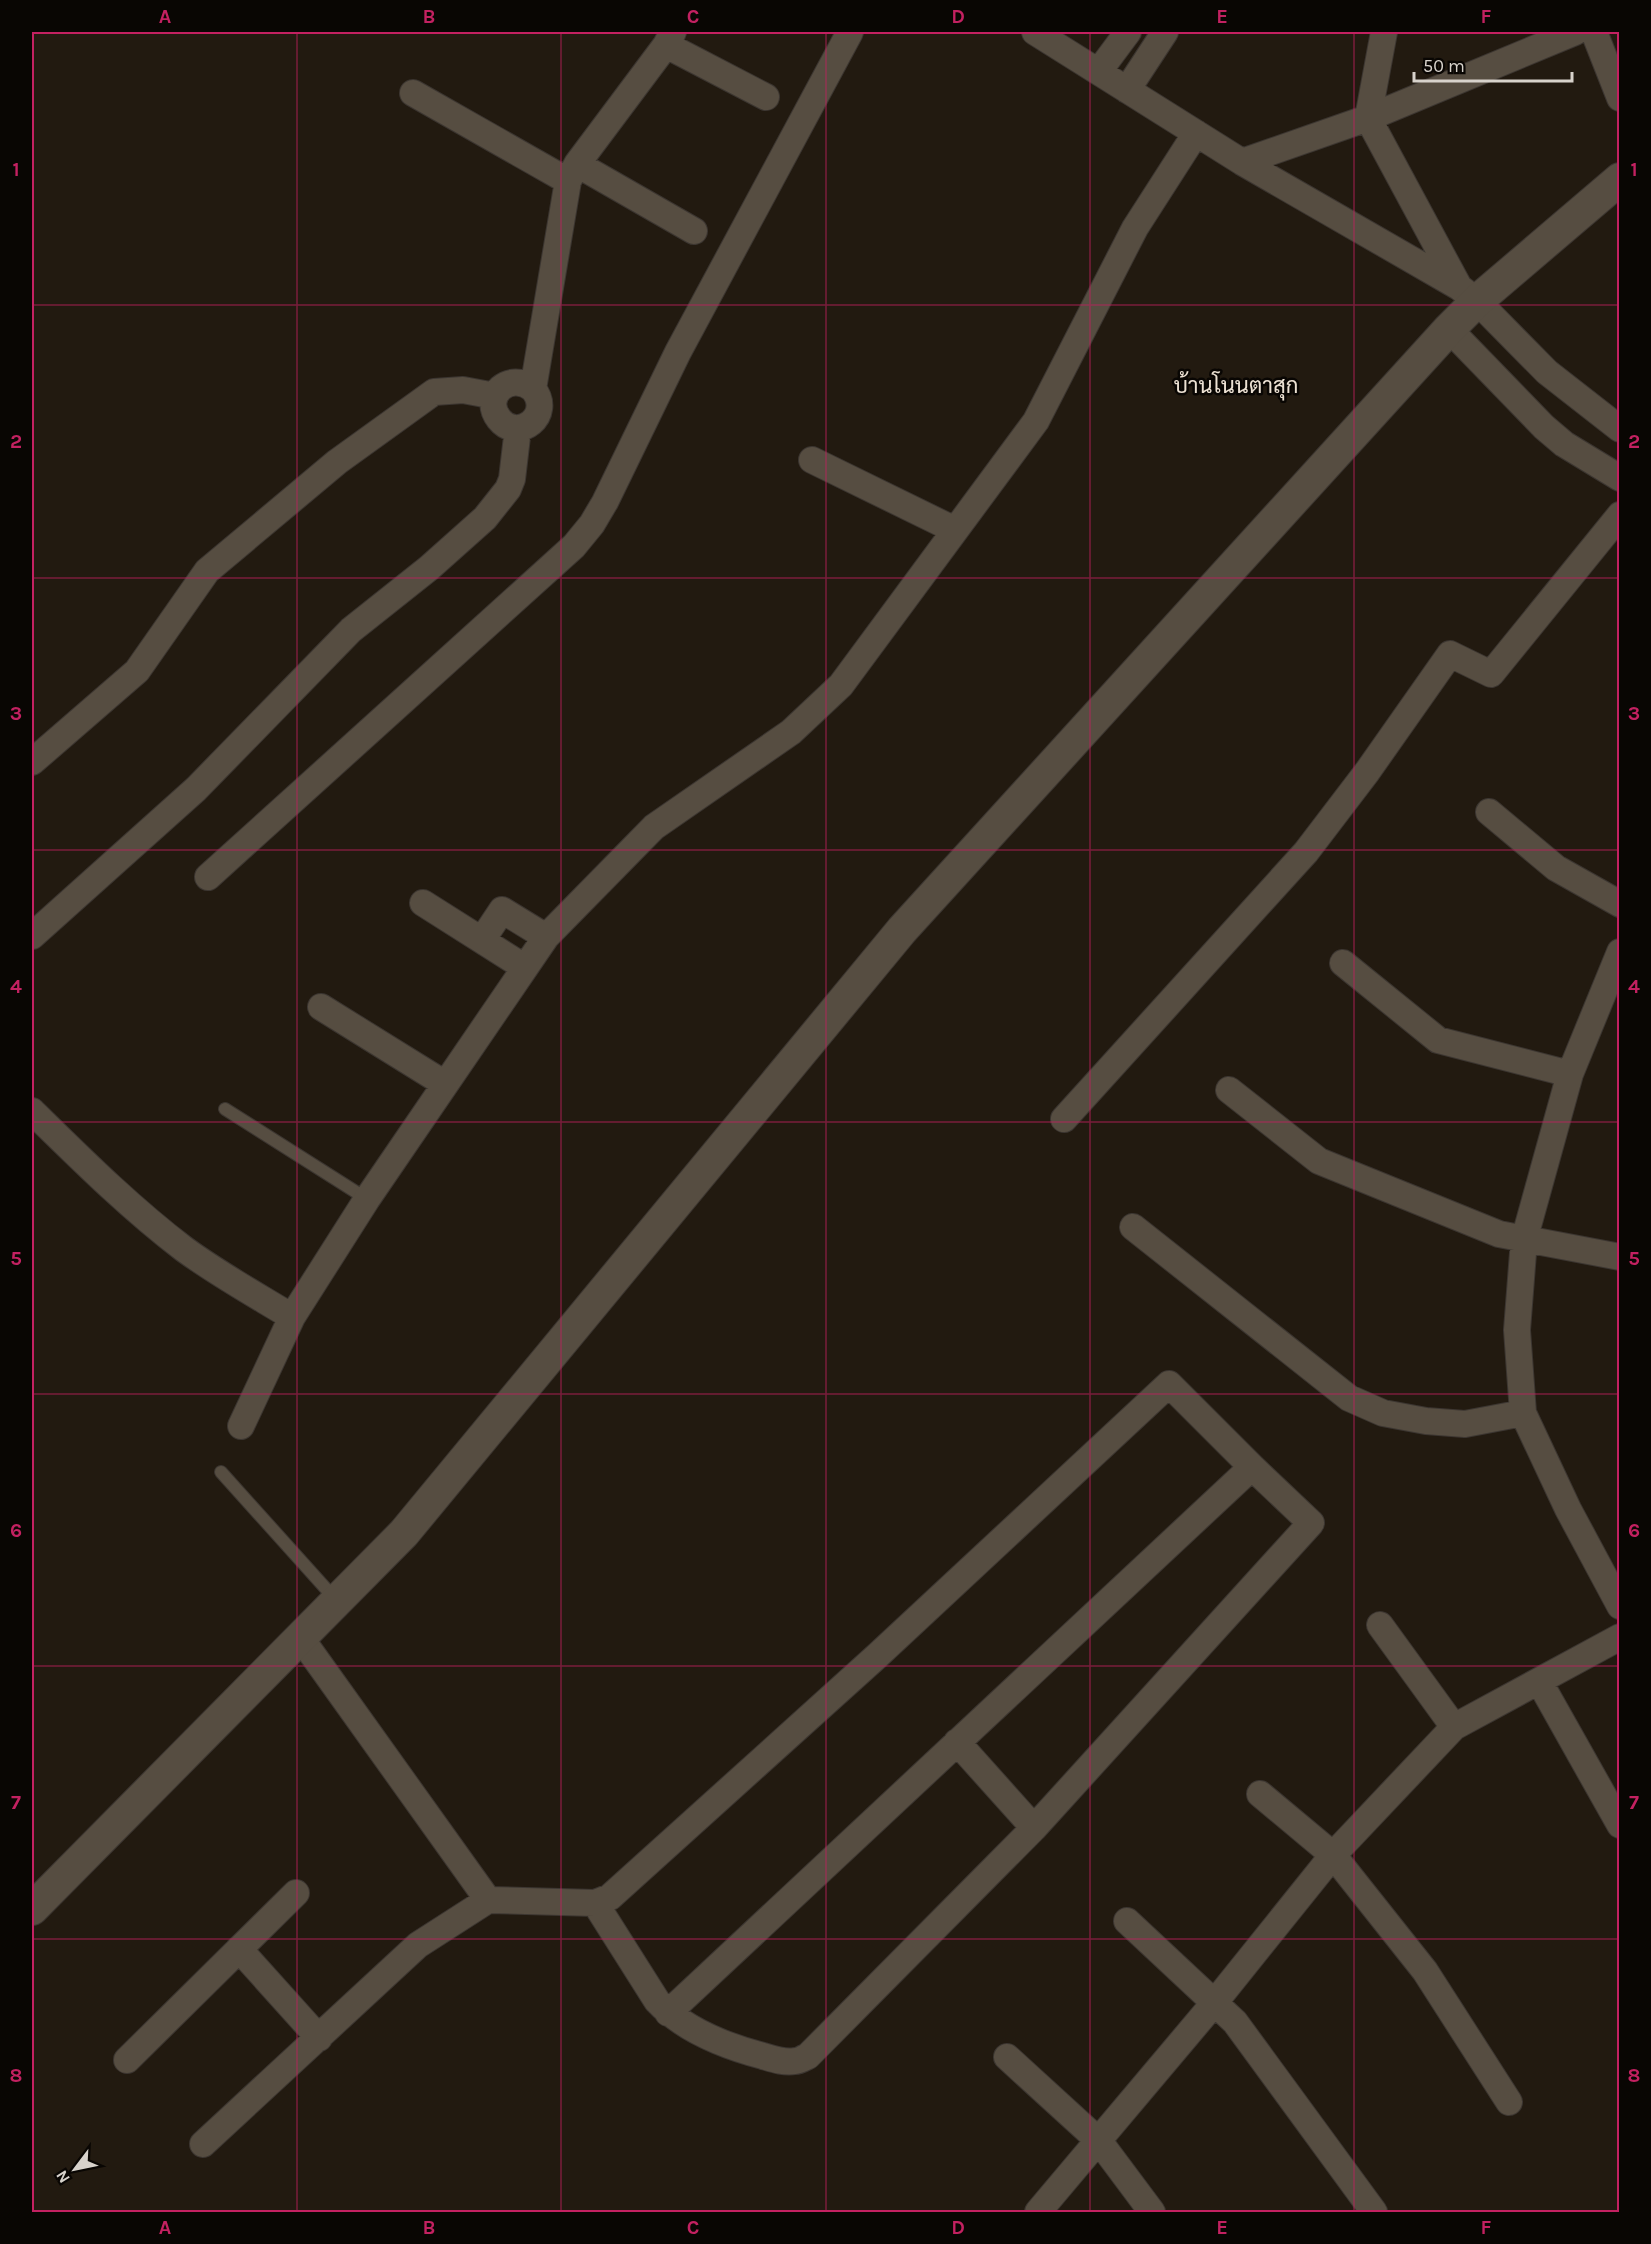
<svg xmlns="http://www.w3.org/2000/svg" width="1651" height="2244" viewBox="0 0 1651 2244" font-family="Karla,Sarabun,sans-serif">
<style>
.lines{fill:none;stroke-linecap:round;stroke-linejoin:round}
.service-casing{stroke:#3c3631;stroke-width:14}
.minor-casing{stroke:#3c3631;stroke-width:28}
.tertiary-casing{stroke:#3c3631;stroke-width:34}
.service{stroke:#564d41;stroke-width:12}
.minor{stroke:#564d41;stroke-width:26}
.tertiary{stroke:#564d41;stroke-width:32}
.grid{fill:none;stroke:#c32161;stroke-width:1.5;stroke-opacity:0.55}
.labels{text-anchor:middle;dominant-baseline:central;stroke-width:5;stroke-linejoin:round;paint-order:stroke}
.quarter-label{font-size:22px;fill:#ece1d3;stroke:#090603}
.neatline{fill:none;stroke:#c32161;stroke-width:2}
.grid-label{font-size:20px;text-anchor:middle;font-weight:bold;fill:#c32161}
</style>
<rect width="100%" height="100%" fill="#221a10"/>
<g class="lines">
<!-- service casing -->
<g class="service-casing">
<path id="service" d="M225,1109L367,1199
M221,1472L337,1601"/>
</g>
<!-- minor casing -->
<g class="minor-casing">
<path id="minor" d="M1035,32L1242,162L1459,287L1477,301L1547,372L1620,429
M1594,32L1620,98
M666,45L766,97
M1099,71L1128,32
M1127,90L1165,32
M413,93L568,181
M1368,118L1575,32
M1368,118L1384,32
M1242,162L1368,118L1459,287
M577,164L694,231
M1449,329L1544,427L1564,444L1620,478
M533,389C510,370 481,396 499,419C518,443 554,415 533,389L568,181L577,164L666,45L673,32
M812,460L955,530
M32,762L137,671L207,571L337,462L434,392L463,390L495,396
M1489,812L1556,868L1620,904
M208,877L574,546L592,524L605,502L678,352L850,32
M423,903L524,967
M32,936L196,789L351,630L429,568L485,518L508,489L512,479L518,428
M482,940L502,910L546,937
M1620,952L1570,1074L1524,1240L1517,1330L1523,1413L1568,1509L1620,1606
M1343,963L1438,1040L1570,1074
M321,1007L445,1084
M1229,1090L1319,1161L1499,1234L1620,1257
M32,1111C81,1159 129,1207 184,1249C218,1274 256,1295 292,1317
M1064,1119L1306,852L1367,772L1450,654L1491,674L1620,515
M1133,1227L1349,1398L1383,1413L1426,1421L1465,1424L1523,1413
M241,1426L292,1317L367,1199L546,937L654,827L791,732L841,685L1036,421L1135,228L1196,133
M1380,1625L1454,1727
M300,1637L488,1900
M1539,1681L1620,1825
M957,1742L1034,1828
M1260,1794L1333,1855L1425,1971L1509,2102
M1127,1921L1235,2022L1374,2212
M239,1949L319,2038
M668,2013L1252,1467
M1007,2057L1099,2141L1152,2212
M127,2060L296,1893
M203,2144L418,1945L488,1900L595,1903L610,1897L877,1656L1169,1384L1252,1467L1311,1523L1034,1828L808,2056C804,2058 799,2061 795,2061C784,2063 773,2059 763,2056C725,2046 684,2030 657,2001L595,1903
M1038,2212L1215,2002L1333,1855L1454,1727L1620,1637"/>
</g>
<!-- tertiary casing -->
<g class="tertiary-casing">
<path id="tertiary" d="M32,1909L404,1533L902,930L1449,329L1477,301L1620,179"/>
</g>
<!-- service -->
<use href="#service" class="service"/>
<!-- minor -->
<use href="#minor" class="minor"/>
<!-- tertiary -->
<use href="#tertiary" class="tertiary"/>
</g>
<!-- grid -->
<path class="grid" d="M297,32V2212M561,32V2212M826,32V2212M1090,32V2212M1354,32V2212M32,305H1620M32,578H1620M32,850H1620M32,1122H1620M32,1394H1620M32,1666H1620M32,1939H1620"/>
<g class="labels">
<!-- quarter labels -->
<g class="quarter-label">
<text x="1236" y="386">บ้านโนนตาสุก</text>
</g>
</g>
<!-- border -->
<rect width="1651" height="2244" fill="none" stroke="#090603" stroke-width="66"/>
<!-- north arrow -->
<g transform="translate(75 2169) rotate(238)" stroke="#090603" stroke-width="4.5" paint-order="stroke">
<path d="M0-4.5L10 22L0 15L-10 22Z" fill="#d7d2cb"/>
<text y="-9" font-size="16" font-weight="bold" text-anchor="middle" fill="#d7d2cb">N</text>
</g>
<!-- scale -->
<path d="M1414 72v9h158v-9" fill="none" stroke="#d7d2cb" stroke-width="3"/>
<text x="1423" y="72" font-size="18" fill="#d7d2cb" stroke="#090603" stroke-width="4.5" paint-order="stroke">50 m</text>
<rect x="33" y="33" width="1585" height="2178" class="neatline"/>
<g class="grid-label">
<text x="165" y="23">A</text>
<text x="429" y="23">B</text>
<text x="693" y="23">C</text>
<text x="958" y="23">D</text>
<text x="1222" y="23">E</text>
<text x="1486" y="23">F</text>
<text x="16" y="176">1</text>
<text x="1634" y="176">1</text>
<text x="16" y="448">2</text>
<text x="1634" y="448">2</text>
<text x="16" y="720">3</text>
<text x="1634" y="720">3</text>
<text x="16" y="993">4</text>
<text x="1634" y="993">4</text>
<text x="16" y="1265">5</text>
<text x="1634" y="1265">5</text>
<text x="16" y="1537">6</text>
<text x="1634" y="1537">6</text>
<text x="16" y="1809">7</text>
<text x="1634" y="1809">7</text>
<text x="16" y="2082">8</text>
<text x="1634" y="2082">8</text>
<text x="165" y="2234">A</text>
<text x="429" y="2234">B</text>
<text x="693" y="2234">C</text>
<text x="958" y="2234">D</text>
<text x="1222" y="2234">E</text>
<text x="1486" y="2234">F</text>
</g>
</svg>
